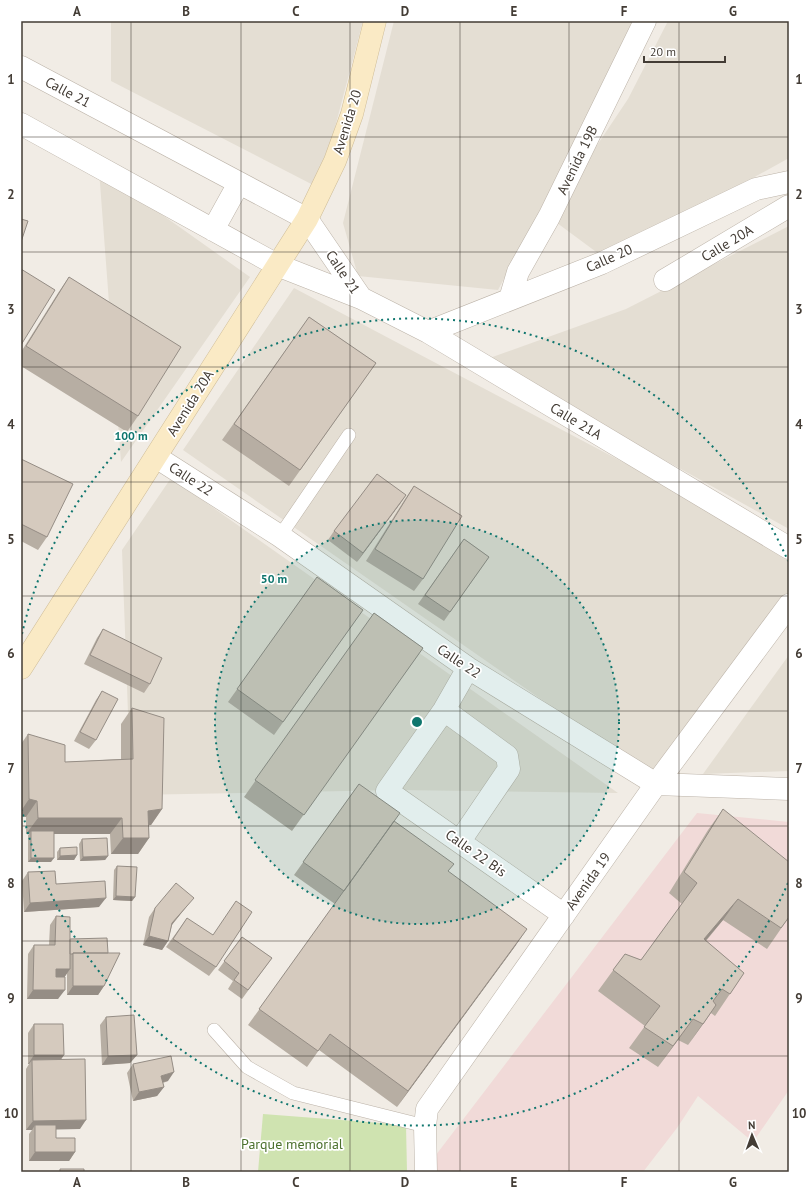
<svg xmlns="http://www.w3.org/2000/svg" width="810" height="1193" viewBox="0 0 810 1193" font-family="'PT Sans',sans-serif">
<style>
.residential{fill:#e4ded3}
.medical{fill:#f1dad8}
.park{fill:#cfe3b0}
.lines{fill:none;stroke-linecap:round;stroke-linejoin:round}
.lane-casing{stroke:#bcb3a8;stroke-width:14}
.street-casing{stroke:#bcb3a8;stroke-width:23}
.secondary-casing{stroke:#cebc97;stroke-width:23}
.lane{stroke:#fff;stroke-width:13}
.street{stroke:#fff;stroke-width:22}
.secondary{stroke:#faeac5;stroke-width:22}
.wall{fill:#b7aea3}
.shaded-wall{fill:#958d85}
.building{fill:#d5cabe;stroke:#958d85}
.grid{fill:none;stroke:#433c35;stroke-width:1;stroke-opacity:0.55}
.ring{fill:none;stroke:#0f766e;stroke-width:2;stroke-dasharray:2 4}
.labels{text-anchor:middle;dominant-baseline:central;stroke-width:3.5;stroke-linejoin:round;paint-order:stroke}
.street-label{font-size:14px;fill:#433c35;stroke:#fff}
.park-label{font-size:14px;fill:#4b702d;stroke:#fff}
.centre{fill:#0f766e;stroke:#fff;stroke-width:2}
.ring-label{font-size:12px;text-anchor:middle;font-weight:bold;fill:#0f766e;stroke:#fff;stroke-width:3.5;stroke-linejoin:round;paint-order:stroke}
.neatline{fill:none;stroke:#433c35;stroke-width:1.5}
.grid-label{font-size:13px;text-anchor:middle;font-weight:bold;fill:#433c35}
</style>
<rect width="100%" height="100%" fill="#f1ece5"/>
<!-- residential -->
<path class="residential" d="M111,21H363L319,188L111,81Z
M394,21H639L498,290L358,276L343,223Z
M668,21H789V158L646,237L599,254L549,217L628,99Z
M99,170L250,277L121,462Z
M789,226V529L484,360L626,309Z
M294,288L789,550V602L650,775L183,450Z
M171,478L618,793L399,790L131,795L122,550Z
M789,655V771L703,774Z"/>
<!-- medical -->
<path class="medical" d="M697,813L789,822V1090L753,1142L698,1096L677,1128L643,1172H440L429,1164Z"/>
<!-- park -->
<path class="park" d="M263,1114L406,1125L407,1172H258Z"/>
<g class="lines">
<!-- lane casing -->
<g class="lane-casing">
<path id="lane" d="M280,536L349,435
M214,1030L247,1067L293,1093L425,1126"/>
</g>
<!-- street casing -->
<g class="street-casing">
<path id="street" d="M21,67L307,219L361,298
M21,124L277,265L361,298L428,332L789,548
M213,230L239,183
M665,280L789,206
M510,299L518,272L549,217L645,21
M428,332L602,263L756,189L789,182
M156,457L280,536L468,668L656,784L789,789
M468,668L444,710L387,791L564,915
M444,710L507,756L509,769L460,841
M426,1172L425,1126L427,1109L656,784L789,605"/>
</g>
<!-- secondary casing -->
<g class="secondary-casing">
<path id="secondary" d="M21,668L307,219L335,161L352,114L375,21"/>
</g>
<!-- lane -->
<use href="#lane" class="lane"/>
<!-- street -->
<use href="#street" class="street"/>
<!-- secondary -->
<use href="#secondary" class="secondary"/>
</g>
<!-- wall -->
<path class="wall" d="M69,277L138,416L127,432L21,366V352L58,293Z
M309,317L376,363L289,486L222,440Z
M21,459L47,537L38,550L21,541Z
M414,486L423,579L414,591L366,561L405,499Z
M406,495L357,562L328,540L334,531Z
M464,539L489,557L444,621L418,604Z
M317,577L363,610L274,735L228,702Z
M374,613L423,648L292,831L244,797Z
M103,629L150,684L144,693L84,664L97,638Z
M102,691L96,740L89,749L74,741L96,700Z
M132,708L162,809L151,825H149V838L138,854H111L110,834H54L51,862H28V835L29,834H26V817L21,816V744L28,734L65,762L121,759V724Z
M359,784L394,822L448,872L516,945L397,1107L319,1050L307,1067L248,1025L335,904L294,875Z
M723,809L789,917L767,949L723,920L706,941L744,973L715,1016L711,1013L688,1045L678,1040L658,1067L629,1048L645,1026L598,991L625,954L641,960L682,904L669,893L708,830Z
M82,839L108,856L105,860L80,861L79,844Z
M60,848L77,855L74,860H57V852Z
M117,866L135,897L132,901L113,900L114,870Z
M28,872L56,884L99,907L24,912L22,881Z
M187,906L172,925L168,941L162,950L143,945L149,917L155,908Z
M56,916L70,940V939L104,986L98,995H67V973L64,977L58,999H27L28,954L34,945H49L50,925Z
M187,918L216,967L209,976L166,947Z
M242,937L272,958L242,999L228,989L233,981L218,970Z
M106,1017L137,1055L130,1063L102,1065L100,1025Z
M34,1024L64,1055L60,1060L80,1129H56V1138L75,1152L69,1161H29V1134L32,1130H26V1069L29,1064H28V1033Z
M133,1064L168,1081L163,1083L164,1087L157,1096L133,1101L127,1073Z"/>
<!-- shaded-wall -->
<path class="shaded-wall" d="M406,495L400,504L357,562L363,553Z
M29,799L37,801L26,817L21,816V811Z
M162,809L151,825L137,827L148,811Z
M38,818H122L110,834H31V831L29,834H26Z
M123,838H149L138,854H111Z
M77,855L74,860H57L60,856Z
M108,856L105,860L80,861L83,857Z
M31,858H54L51,862H28Z
M116,896L135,897L132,901L113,900Z
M106,898L99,907L24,912L30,903Z
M194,898L187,906L166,932L172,923Z
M738,899L723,920L689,960L704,939Z
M527,929L516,945L397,1107L408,1091Z
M149,936L168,941L162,950L143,945Z
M56,969H70L64,978H50Z
M73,986H104L98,995H67Z
M33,990H65L58,999H27Z
M716,1005L701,1026L688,1045L703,1024Z
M693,1019L678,1040L658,1067L673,1046Z
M34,1055H64L58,1064L32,1060L29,1064H28Z
M137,1055L130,1063L102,1065L108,1056Z
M174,1072L168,1081L155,1084L161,1076Z
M164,1087L157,1096L133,1101L139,1092Z
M86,1120L80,1129L35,1130V1125L32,1130H26L33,1121Z
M35,1152H75L69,1161H29Z"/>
<!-- building -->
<path class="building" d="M21,219L28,221L21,242Z
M21,269L55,290L21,345Z
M69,277L181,347L138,416L26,346Z
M309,317L376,363L300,470L234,424Z
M21,459L73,484L47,537L21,524Z
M377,474L406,495L363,553L334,531Z
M414,486L462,516L423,579L375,549Z
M464,539L489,557L450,612L425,595Z
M317,577L363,610L283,722L237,689Z
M374,613L423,648L304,815L255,780Z
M103,629L162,658L150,684L90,655Z
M102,691L118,699L96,740L80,732Z
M132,708L164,718L162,809L148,811L149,838H123L122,818H38L37,801L29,799L28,734L65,745V762L133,759Z
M359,784L400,813L344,891L303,862Z
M723,809L789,862V917L781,928L738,899L704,939L744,973L730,994L722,989L713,1001L716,1005L703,1024L693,1019L673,1046L644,1027L660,1006L613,970L625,954L641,960L697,883L684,872Z
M394,821L454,864L448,871L527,929L408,1091L330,1034L318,1051L259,1009Z
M31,831H54V858H31Z
M107,838L108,856L83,857L82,839Z
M77,847V855L60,856V848Z
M117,866L137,867L135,897L116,896Z
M55,871L56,884L105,881L106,898L30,903L28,872Z
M176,883L194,898L172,923L168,941L149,936L155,908Z
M236,901L252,912L216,967L173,939L187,918L213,935Z
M56,916L70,917V969H56V977H65V990H33L34,945H55Z
M242,937L272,958L248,990L234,980L239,973L224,961Z
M107,938L108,953H73V954H70V939Z
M73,953H120L104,986H73Z
M134,1015L137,1055L108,1056L106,1017Z
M34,1024H63L64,1055H34Z
M171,1056L174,1072L161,1076L164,1087L139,1092L133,1064Z
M85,1059L86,1120L33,1121L32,1060Z
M35,1125H56V1138H75V1152H35Z
M60,1169H84V1172H60Z"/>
<!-- grid -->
<path class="grid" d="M131,21V1172M241,21V1172M350,21V1172M460,21V1172M569,21V1172M679,21V1172M21,137H789M21,252H789M21,367H789M21,482H789M21,596H789M21,711H789M21,826H789M21,941H789M21,1056H789"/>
<!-- distance rings -->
<circle cx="417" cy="722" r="202" fill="#0f766e" fill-opacity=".12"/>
<g class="ring">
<circle cx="417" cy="722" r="202"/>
<path d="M788 883A405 405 0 0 1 22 810M22 634A405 405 0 0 1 788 561"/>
</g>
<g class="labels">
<!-- street labels -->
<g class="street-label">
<text transform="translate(68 92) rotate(28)">Calle 21</text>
<text transform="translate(347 122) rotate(-73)">Avenida 20</text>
<text transform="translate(577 160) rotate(-64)">Avenida 19B</text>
<text transform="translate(727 243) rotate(-31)">Calle 20A</text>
<text transform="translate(609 258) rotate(-24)">Calle 20</text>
<text transform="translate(343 272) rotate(56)">Calle 21</text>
<text transform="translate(190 403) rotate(-58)">Avenida 20A</text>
<text transform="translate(576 421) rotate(31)">Calle 21A</text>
<text transform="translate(191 479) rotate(33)">Calle 22</text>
<text transform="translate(459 661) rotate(34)">Calle 22</text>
<text transform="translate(476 853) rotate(35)">Calle 22 Bis</text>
<text transform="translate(588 881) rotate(-55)">Avenida 19</text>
</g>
<!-- park labels -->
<g class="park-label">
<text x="292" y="1144">Parque memorial</text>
</g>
</g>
<circle cx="417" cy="722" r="6" class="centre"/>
<g class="ring-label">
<text x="131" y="440">100 m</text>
<text x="274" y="583">50 m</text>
</g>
<!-- border -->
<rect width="810" height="1193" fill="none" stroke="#ffffff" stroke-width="44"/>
<!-- north arrow -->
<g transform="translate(752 1135) rotate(358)" stroke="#ffffff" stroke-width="3" paint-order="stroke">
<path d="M0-3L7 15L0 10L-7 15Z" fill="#433c35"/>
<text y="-6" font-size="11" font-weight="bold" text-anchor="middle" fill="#433c35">N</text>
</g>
<!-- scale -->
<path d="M644 56v6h81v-6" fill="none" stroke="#433c35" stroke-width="2"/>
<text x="650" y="56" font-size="12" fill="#433c35" stroke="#ffffff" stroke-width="3" paint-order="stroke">20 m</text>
<rect x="22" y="22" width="766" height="1149" class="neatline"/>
<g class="grid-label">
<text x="77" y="16">A</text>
<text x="186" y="16">B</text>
<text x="296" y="16">C</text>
<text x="405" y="16">D</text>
<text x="514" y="16">E</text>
<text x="624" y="16">F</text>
<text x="733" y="16">G</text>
<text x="11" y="84">1</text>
<text x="799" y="84">1</text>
<text x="11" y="199">2</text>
<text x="799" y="199">2</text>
<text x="11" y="314">3</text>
<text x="799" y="314">3</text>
<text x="11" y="429">4</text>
<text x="799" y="429">4</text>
<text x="11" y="544">5</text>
<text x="799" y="544">5</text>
<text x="11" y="658">6</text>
<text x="799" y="658">6</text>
<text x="11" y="773">7</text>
<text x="799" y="773">7</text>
<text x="11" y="888">8</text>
<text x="799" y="888">8</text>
<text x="11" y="1003">9</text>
<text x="799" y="1003">9</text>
<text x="11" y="1118">10</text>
<text x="799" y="1118">10</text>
<text x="77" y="1187">A</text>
<text x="186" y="1187">B</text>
<text x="296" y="1187">C</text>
<text x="405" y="1187">D</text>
<text x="514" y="1187">E</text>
<text x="624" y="1187">F</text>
<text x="733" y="1187">G</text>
</g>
</svg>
